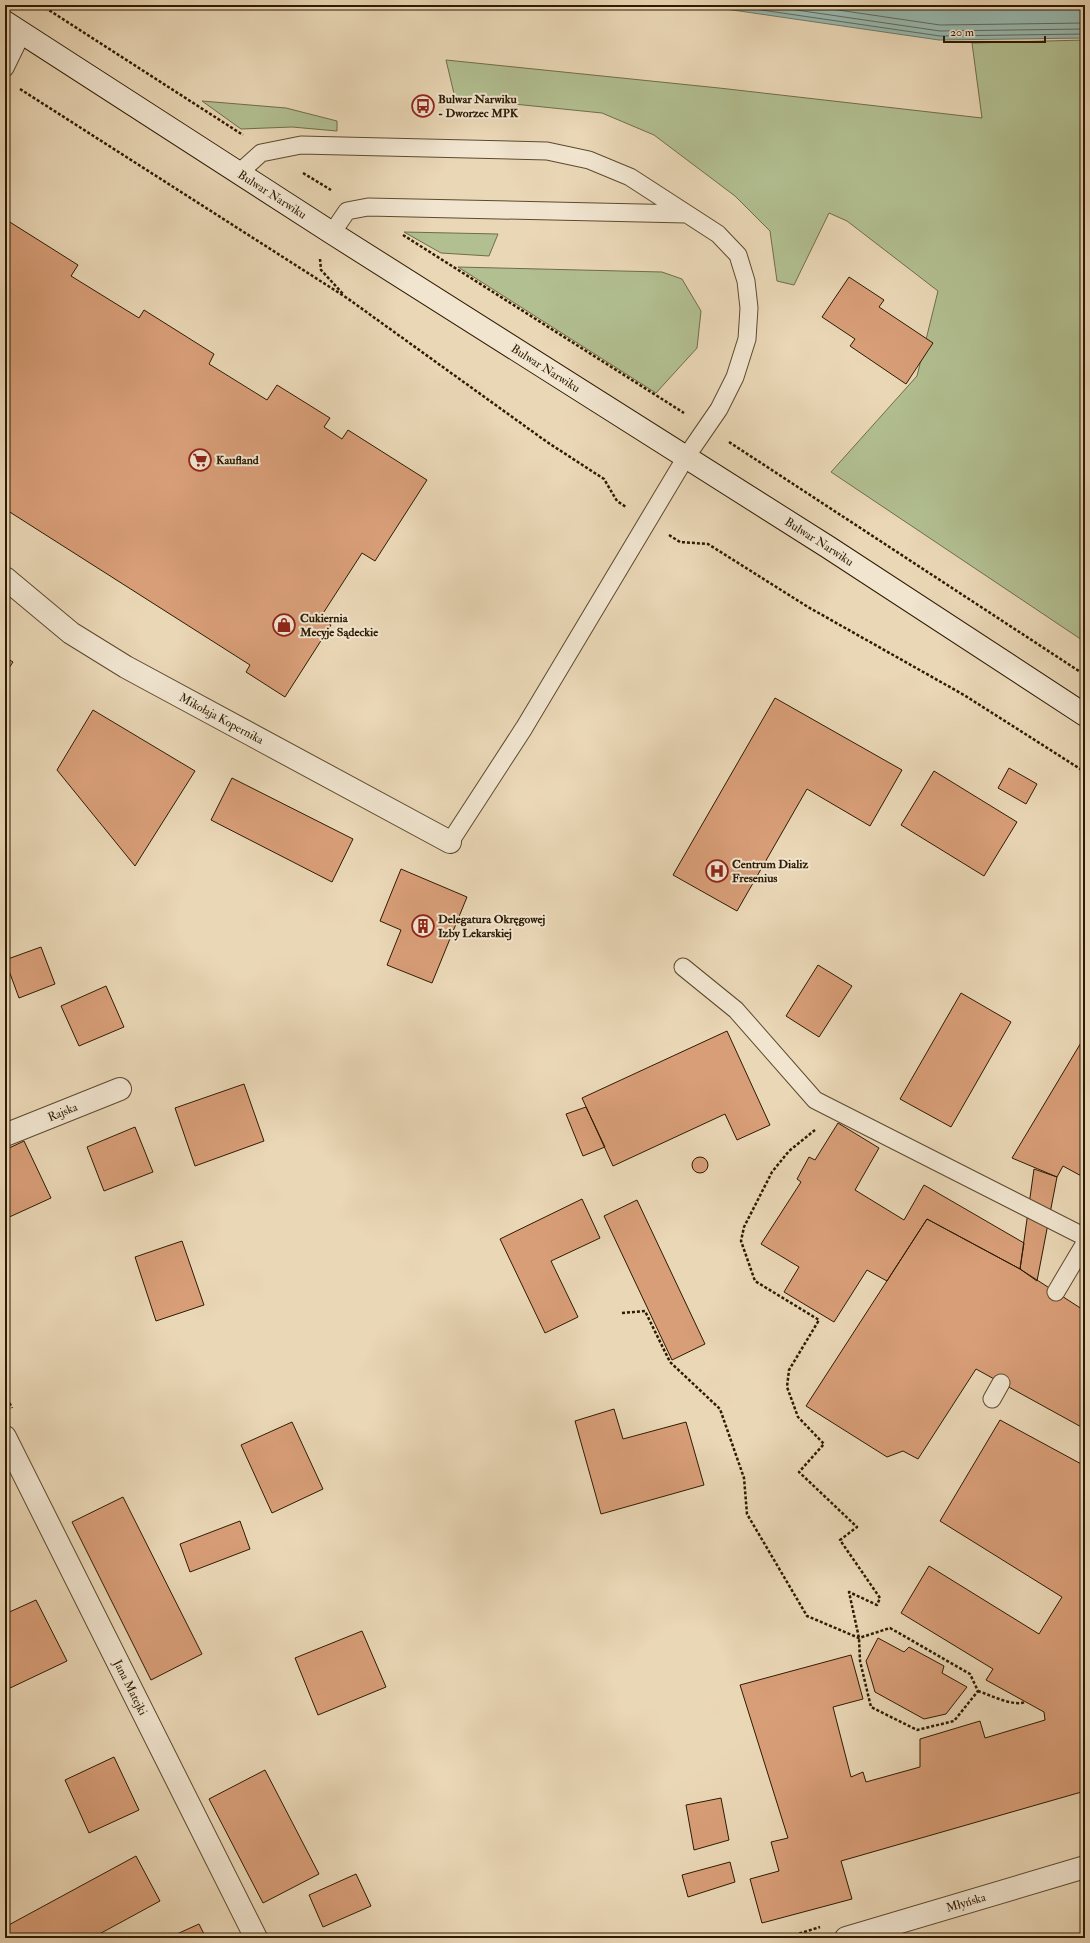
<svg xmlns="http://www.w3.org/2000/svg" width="1090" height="1943" viewBox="0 0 1090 1943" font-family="'IM FELL Double Pica',serif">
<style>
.green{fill:#b2bf91;stroke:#706d49}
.water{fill:#98b9b1;stroke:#6e7a6b}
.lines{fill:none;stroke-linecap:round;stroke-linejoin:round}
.shore{stroke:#636a59;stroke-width:1}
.building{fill:#d89e78;stroke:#2e1b01}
.service-casing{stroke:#5d4a2e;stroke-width:19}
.minor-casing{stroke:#5d4a2e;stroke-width:24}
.tertiary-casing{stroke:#5d4a2e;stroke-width:24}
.secondary-casing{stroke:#2e1b01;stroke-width:24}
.path{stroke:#2e1b01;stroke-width:2.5;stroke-dasharray:3 2;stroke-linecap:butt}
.service{stroke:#f1e5d0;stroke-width:17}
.minor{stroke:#f1e5d0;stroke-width:22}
.tertiary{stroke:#f1e5d0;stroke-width:22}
.secondary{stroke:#f1e5d0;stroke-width:22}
.labels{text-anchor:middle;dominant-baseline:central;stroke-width:4;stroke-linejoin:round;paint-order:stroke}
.poi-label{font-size:12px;font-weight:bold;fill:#2e1b01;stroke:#f1e5d0;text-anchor:start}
.street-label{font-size:12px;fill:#2e1b01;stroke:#f1e5d0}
</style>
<rect width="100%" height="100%" fill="#ead7b6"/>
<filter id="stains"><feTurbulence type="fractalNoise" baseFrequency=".005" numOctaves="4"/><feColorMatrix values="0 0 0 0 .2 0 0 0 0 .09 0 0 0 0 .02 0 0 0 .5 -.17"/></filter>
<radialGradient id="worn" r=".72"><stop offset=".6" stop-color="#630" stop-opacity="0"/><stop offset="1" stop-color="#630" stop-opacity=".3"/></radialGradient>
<!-- green -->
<path class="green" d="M1085,40V642L831,472L917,376L938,291L847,221L829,213L794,285L777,281L770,231L735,196L654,135L602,113L455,98L446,60L719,88L982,118L972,43Z
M202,101L286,108L337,121V131L292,127L241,129Z
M404,232L498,234L489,256L441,253Z
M458,267L662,272L682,279L701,311L697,348L656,393Z"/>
<!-- water -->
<path class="water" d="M698,5H1085V38L939,40Z"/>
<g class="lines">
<!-- shore -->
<path class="shore" d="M727,5L940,36L1085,34
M762,5L940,31L1085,29
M804,5L940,25L1085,23"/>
</g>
<!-- building -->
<path class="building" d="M5,219L78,265L71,276L139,318L144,310L214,354L209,364L267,400L277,385L330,418L324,427L342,439L348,430L427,480L375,561L362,553L320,618L331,625L285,697L246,672L250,665L5,509Z
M849,277L884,300L879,307L933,343L906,384L850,346L855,339L822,317Z
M5,657L13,662L5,674Z
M775,698L902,770L870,826L807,789L737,911L673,875Z
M93,710L195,771L135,866L57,770Z
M1009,768L1037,784L1026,804L998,788Z
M934,771L1017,822L984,876L901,825Z
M232,778L353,839L332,882L211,820Z
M401,869L467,897L432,983L387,965L401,930L380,921Z
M41,947L55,984L19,998L5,960Z
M818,965L852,986L819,1037L786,1016Z
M106,986L124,1027L79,1046L61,1006Z
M961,993L1011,1022L951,1127L900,1099Z
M727,1031L770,1125L737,1140L725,1114L613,1166L582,1098Z
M1085,1036V1178L1063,1166L1057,1177L1012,1158Z
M244,1084L264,1141L195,1166L175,1108Z
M586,1107L605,1147L583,1156L566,1114Z
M838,1123L879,1148L855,1190L904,1220L924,1185L1024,1243L1020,1269L927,1219L887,1281L867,1270L834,1322L784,1292L799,1267L761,1244L801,1182L797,1179L809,1157L815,1160Z
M135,1127L153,1172L104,1191L87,1147Z
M24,1141L51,1198L5,1219V1150Z
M692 1165a8 8 0 1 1 16 0a8 8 0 1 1-16 0Z
M1034,1169L1057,1177L1037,1281L1020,1269Z
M582,1199L600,1238L551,1261L578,1317L545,1333L500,1239Z
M637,1200L705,1344L672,1360L604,1216Z
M927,1219L1020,1269L1085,1311L1083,1320L1085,1321V1429L976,1369L918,1459L903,1451L887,1457L806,1406Z
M182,1241L204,1305L156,1321L135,1257Z
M614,1409L623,1439L686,1422L704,1485L601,1514L575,1421Z
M1000,1420L1085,1466V1791L841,1861L852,1899L762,1923L750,1879L779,1871L771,1842L788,1838L740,1685L851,1655L863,1699L833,1707L851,1777L863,1772L866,1782L920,1767V1739L980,1721L985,1738L1045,1720L1044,1712L986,1680L993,1669L901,1613L929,1566L1039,1634L1062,1597L940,1521Z
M292,1422L323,1489L272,1513L241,1445Z
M123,1497L202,1654L151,1680L72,1522Z
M240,1521L250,1549L190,1572L180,1544Z
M36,1600L67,1661L8,1689L5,1684V1614Z
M362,1631L386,1687L318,1715L295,1658Z
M878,1638L904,1652L909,1647L944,1666L942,1673L967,1687L946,1714L924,1719L875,1692L866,1661Z
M114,1757L139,1810L89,1833L65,1780Z
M265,1770L319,1874L263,1903L209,1799Z
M721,1798L729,1840L694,1850L686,1805Z
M136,1856L160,1901L92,1938H5V1927Z
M730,1862L735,1882L688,1897L682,1875Z
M356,1874L371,1906L323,1927L309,1895Z
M199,1924L206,1938H168Z"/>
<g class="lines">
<!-- service casing -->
<g class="service-casing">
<path id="service" d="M5,68L22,33
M240,172L261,153L301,145L547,151L589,160L630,177L718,234L738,255L746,281L749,308L747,339L735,377L719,409L686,457L524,728L450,842
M332,233L347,211L368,207L686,214
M683,967L736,1010L815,1100L1085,1237
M1056,1292L1085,1243
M992,1399L1001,1383"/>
</g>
<!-- minor casing -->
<g class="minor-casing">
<g id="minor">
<path id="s1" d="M5,578L71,633L126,667L450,842"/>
<path id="s2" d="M5,1135L120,1089"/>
<path id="s3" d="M5,1437L256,1938"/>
</g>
</g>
<!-- tertiary casing -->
<g class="tertiary-casing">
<g id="tertiary">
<path id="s4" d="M846,1938L1085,1867"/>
</g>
</g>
<!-- secondary casing -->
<g class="secondary-casing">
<g id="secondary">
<path id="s5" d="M5,22L332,233L828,547L1085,715"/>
</g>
</g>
<!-- path -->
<path class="path" d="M41,5L243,135
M20,89L347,298L547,442L604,479L617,501L626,507
M303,173L331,190
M403,235L684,413
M320,259L321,270L344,295
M729,442L1085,675
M669,535L680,542L708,544L808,607L964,695L1085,772
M622,1313L645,1311L670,1362L720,1409L744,1478L747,1514L807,1616L859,1638L890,1628L970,1674L978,1691L954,1721L917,1730L871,1707L860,1661L859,1638L849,1592L877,1605L880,1598L840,1540L857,1527L799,1472L824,1444L798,1417L787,1387L789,1370L819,1320L755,1281L741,1241L744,1227L772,1172L789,1151L815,1130
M5,1394L12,1408
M978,1691C990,1695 1014,1707 1025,1702
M785,1938L820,1927"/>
<!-- service -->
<use href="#service" class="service"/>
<!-- minor -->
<use href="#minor" class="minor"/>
<!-- tertiary -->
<use href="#tertiary" class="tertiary"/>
<!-- secondary -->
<use href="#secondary" class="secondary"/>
</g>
<!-- icons -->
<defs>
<g id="bus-ring" transform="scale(1.15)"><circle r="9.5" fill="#f1e5d0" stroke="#8f2418" stroke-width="1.5"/><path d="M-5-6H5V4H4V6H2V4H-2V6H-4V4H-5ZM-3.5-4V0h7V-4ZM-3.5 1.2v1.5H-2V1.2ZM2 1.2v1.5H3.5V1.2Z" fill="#8f2418"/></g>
<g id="supermarket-ring" transform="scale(1.15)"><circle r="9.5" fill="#f1e5d0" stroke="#8f2418" stroke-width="1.5"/><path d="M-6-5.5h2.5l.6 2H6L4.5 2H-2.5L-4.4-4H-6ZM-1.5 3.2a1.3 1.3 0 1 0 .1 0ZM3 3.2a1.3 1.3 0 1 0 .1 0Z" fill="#8f2418"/></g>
<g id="shop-ring" transform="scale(1.15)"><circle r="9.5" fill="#f1e5d0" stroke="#8f2418" stroke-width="1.5"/><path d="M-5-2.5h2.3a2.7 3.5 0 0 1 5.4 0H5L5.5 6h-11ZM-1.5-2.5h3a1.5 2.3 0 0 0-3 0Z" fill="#8f2418"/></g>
<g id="hospital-ring" transform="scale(1.15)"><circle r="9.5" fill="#f1e5d0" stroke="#8f2418" stroke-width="1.5"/><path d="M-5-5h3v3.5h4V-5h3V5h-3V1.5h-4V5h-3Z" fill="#8f2418"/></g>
<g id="building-ring" transform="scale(1.15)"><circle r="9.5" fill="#f1e5d0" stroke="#8f2418" stroke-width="1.5"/><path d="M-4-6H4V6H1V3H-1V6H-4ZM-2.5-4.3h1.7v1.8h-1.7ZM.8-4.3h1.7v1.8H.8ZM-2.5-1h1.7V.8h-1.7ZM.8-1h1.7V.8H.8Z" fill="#8f2418"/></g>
</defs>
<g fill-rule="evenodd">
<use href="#bus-ring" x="423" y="106"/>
<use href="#supermarket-ring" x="200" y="460"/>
<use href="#shop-ring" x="284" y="625"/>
<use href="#hospital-ring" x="717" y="871"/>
<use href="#building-ring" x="423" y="926"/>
</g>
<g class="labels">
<!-- poi labels -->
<g class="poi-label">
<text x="438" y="99">Bulwar Narwiku<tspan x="438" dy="14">- Dworzec MPK</tspan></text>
<text x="216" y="460">Kaufland</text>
<text x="300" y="618">Cukiernia<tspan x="300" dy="14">Mecyje Sądeckie</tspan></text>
<text x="732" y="864">Centrum Dializ<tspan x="732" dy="14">Fresenius</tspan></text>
<text x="438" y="919">Delegatura Okręgowej<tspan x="438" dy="14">Izby Lekarskiej</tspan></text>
</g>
<!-- street labels -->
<g class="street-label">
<text stroke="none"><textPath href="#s5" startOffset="318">Bulwar Narwiku</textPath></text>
<text stroke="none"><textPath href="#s5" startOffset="642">Bulwar Narwiku</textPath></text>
<text stroke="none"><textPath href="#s5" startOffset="966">Bulwar Narwiku</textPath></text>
<text stroke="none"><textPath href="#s1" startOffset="259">Mikołaja Kopernika</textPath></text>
<text stroke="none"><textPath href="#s2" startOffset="62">Rajska</textPath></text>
<text stroke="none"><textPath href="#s3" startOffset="280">Jana Matejki</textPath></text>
<text stroke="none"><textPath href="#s4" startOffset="125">Młyńska</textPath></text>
</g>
</g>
<!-- margin -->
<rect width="1090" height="1943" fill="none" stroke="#ead7b6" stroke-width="20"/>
<rect x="6" y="6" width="1078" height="1931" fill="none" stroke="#2e1b01" stroke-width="2"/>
<rect x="10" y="10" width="1070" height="1923" fill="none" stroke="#2e1b01"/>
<!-- scale -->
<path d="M944 36v6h101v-6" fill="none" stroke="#2e1b01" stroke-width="2"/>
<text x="950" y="36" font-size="12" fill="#2e1b01" stroke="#f1e5d0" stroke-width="3" paint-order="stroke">20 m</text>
<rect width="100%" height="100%" filter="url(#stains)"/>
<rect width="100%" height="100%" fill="url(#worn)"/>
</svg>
